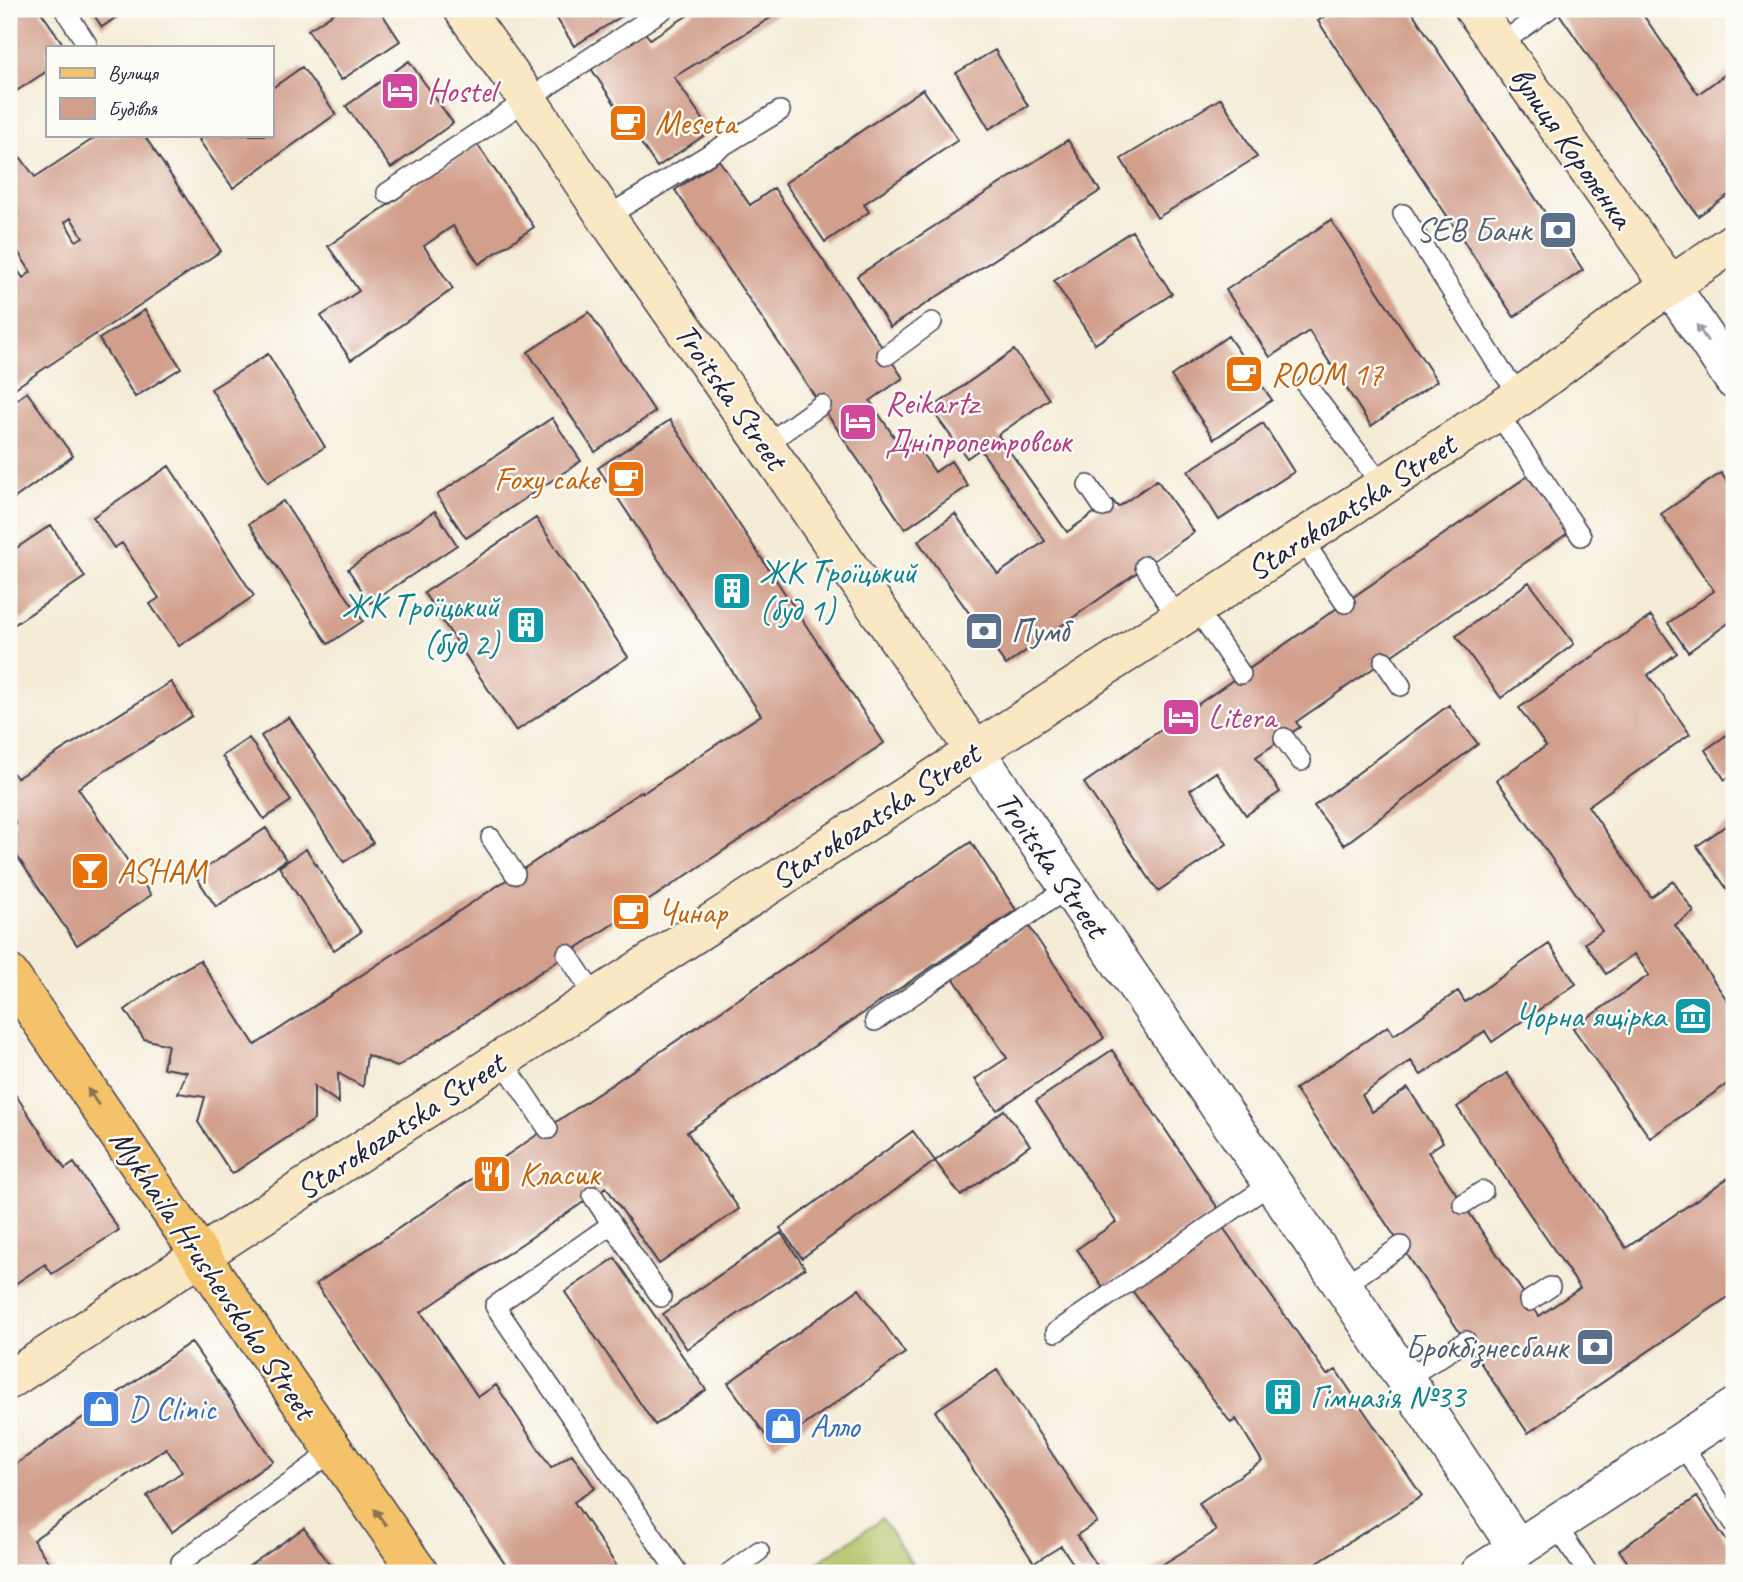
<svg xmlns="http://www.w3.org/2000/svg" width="1743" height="1582" viewBox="0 0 1743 1582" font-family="Caveat,sans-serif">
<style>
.green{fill:#b0c062;stroke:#69714e;stroke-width:2}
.building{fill:#d19f8c;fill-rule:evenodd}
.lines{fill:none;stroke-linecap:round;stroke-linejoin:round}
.lane-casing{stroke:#424052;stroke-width:22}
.street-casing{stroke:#424052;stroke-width:41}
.secondary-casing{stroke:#424052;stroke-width:41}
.primary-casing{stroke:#424052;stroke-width:41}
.lane{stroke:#fff;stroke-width:19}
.street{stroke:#fff;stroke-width:38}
.secondary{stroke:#fae7c3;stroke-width:38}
.primary{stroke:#f3c26a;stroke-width:38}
.oneway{fill:#9c9ca7}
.oneway2{fill:#8a7252}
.labels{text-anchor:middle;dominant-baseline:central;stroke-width:5;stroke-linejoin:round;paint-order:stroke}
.hotel-label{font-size:33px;fill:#b23c85;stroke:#fdfcf7;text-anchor:start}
.food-label{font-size:33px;fill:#c56008;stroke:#fdfcf7;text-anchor:start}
.street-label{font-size:33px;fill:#22223b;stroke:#fdfcf7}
.service-label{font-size:33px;fill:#4e5e75;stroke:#fdfcf7;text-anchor:end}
.culture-label{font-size:33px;fill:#0d838f;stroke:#fdfcf7;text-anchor:start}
.shop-label{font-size:33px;fill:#366cbe;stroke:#fdfcf7;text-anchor:start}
</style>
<rect width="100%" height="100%" fill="#fdfcf7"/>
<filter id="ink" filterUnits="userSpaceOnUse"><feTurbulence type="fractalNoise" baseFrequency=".0143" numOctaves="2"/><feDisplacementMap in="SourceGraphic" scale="14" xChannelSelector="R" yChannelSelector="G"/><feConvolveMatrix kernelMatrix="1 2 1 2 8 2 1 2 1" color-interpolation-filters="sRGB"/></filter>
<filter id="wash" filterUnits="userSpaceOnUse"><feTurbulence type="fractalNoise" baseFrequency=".00686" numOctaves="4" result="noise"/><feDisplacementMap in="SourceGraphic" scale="28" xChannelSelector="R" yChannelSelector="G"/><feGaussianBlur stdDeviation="1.57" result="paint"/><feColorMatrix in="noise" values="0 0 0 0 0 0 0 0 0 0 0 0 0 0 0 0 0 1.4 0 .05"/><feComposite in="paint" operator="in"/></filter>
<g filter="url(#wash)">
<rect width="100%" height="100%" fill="#f4ecd7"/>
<!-- green -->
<path class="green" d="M882,1519L918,1573H802Z"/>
<g id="blocks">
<!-- building -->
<path class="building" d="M9,9H39L65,47H47V71L9,96Z
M90,9H128L102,27Z
M340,9H379L400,41L341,80L308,30Z
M551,9H633L574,46Z
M698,9H785L674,77L711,131L657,167L588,64L642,29L650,39Z
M1336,9H1410L1583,270L1514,317L1318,21Z
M1556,9H1639L1698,94L1734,68V191L1698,216Z
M995,50L1028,106L989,129L956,73Z
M409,61L453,123L391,168L346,106Z
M302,67L336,114L233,188L199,140L207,135H271V89Z
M923,89L958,140L864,204L869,212L825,242L785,183Z
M1221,98L1257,157L1157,218L1121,159Z
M99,135H144L221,251L9,392V257L23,278L31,272L9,238V166L21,158L35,177ZM71,218L83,237L76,241L65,222Z
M1068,140L1100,191L890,327L857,276Z
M477,144L534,227L479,264L453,226L424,246L453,289L351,360L321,316L359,291L328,246Z
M719,160L750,205L774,188L903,378L870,401L901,447L912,439L935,472L951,461L968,486L905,529L675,190Z
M1331,220L1437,381L1371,426L1309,331L1270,357L1226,290Z
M1132,231L1172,294L1095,344L1054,281Z
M145,310L181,368L135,397L99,339Z
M589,312L655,412L595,452L528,352Z
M1228,336L1272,400L1214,439L1171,376Z
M1014,350L1049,399L998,435L1067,532L1112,500L1118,507L1157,480L1194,532L1006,665L918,541L955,514L998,574L1045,541L980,449L967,458L931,409Z
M268,354L325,447L268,482L211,389Z
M27,392L73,456L12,500L9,496V405Z
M552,418L581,461L466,538L437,495Z
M670,420L884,743L693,871L397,1067L367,1055L363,1087L338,1073L339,1103L314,1086V1120L232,1174L198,1122L205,1097L178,1093L187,1072L163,1068L168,1045L144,1039L125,1010L171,976L200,960L255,1045L642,791L643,793L761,715L598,468Z
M1263,423L1294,472L1219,520L1188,471Z
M169,466L254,596L179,646L150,604L159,598L122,543L114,548L93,517Z
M1721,473L1734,492V619L1688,652L1668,623L1714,591L1661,514Z
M1528,476L1568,533L1296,722L1300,727L1256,757L1280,792L1246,815L1216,772L1190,790L1227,844L1158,891L1084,783Z
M283,501L363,621L328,644L249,524Z
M435,511L457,545L370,603L348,569Z
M536,518L628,657L516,731L424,593Z
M51,525L85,577L9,628V553Z
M1529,582L1574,644L1501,698L1456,636Z
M1651,616L1677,653L1648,675L1690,734L1588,806L1651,897L1673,881L1694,912L1675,925L1734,1010V1079L1650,1138L1573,1028L1649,975L1634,954L1606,974L1585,943L1602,931L1497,780L1546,746L1519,708Z
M171,682L192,716L78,788L151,895L77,945L9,844V829L16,824L9,812V768L17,778Z
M1449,705L1478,744L1344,845L1314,806Z
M289,717L373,843L344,862L261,736Z
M1734,730V773L1725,780L1705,750Z
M249,738L291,801L264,819L222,756Z
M1734,820V899L1697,846Z
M266,828L286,860L216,907L195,875Z
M971,842L1016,910L687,1132L739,1209L659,1264L606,1187L421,1312L478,1397L496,1385L551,1468L572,1454L595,1488L574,1502L616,1565L603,1573H511L316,1284Z
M306,849L361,932L334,950L279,867Z
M1028,925L1104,1038L997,1110L975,1079L1007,1058L952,976Z
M1549,944L1576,984L1492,1042L1485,1031L1421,1075L1411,1061L1362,1095L1372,1112L1408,1088L1443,1142L1428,1152L1539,1316L1580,1288L1457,1107L1507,1073L1626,1248L1734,1174V1293L1528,1433L1295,1089L1388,1026L1394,1035L1458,991L1465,1002Z
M1112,1050L1219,1210L1103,1288L1077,1249L1116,1222L1036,1101Z
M9,1085L65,1169L74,1163L119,1230L52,1274L45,1264L9,1288Z
M1004,1110L1030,1145L961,1196L935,1161Z
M913,1131L935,1161L802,1258L780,1228Z
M1222,1226L1327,1375L1336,1370L1422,1496L1300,1573H1149L1216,1531L1199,1503L1262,1461L1236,1419L1231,1423L1131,1289Z
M781,1233L805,1268L687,1349L663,1314Z
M615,1258L706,1390L655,1425L565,1292Z
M859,1289L905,1353L774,1447L728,1383Z
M191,1342L273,1461L172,1532L147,1496L182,1472L166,1448L33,1540L56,1573H9V1469Z
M997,1370L1097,1522L1077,1535L1100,1570L1104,1567L1109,1573H1080L1061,1546L1034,1563L935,1411Z
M1697,1497L1734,1552V1573H1635L1619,1550Z
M304,1528L336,1573H239Z"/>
</g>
</g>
<g filter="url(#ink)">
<use href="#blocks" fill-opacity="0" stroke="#424052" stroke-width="2"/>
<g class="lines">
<!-- lane casing -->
<g class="lane-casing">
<path id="lane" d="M64,9L87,44
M1499,45L1549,9
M387,193L664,9
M1403,214L1501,370L1521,396
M606,217L780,111
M887,355L932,322
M1307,386L1383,486
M1497,412L1581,536
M765,445L821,405
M1088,485L1103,507
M1302,539L1345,603
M1145,566L1164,598L1181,618
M1196,608L1241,674
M1384,661L1401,686
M1284,738L1301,761
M491,838L515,874
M567,954L596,998
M875,1021L1069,887
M502,1060L548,1129
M593,1196L661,1297
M1463,1204L1483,1191
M612,1224L495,1306L678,1573
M1343,1286L1401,1246
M1529,1301L1550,1287
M1056,1332L1272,1183
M1405,1379L1466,1341
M1681,1443L1734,1523
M1555,1524L1588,1573
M181,1562L333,1451
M729,1573L759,1551"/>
</g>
<!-- street casing -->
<g class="street-casing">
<path id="street" d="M1670,285L1734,380
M975,751L1343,1286L1518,1549
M1480,1573L1734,1408"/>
</g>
<!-- secondary casing -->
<g class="secondary-casing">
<path id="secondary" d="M463,9L528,100L606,217L765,445L975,751
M1474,9L1670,285
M9,1380L1521,396L1638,308L1734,242"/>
</g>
<!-- primary casing -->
<g class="primary-casing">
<path id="primary" d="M9,974C146,1174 280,1375 419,1573"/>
</g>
<!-- lane -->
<use href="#lane" class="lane"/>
<!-- street -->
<use href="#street" class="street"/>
<!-- secondary -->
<use href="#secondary" class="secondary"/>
<!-- primary -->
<use href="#primary" class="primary"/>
</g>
<!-- one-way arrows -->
<defs><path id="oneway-solid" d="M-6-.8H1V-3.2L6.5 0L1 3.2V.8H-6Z" transform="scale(1.75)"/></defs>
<use class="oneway" href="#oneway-solid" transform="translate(1702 333) rotate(-124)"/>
<g class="oneway2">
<use href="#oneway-solid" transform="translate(93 1097) rotate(-124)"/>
<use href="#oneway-solid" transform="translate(380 1517) rotate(-125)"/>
</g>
</g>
<!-- icons -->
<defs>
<g id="hotel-square" transform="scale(2.0125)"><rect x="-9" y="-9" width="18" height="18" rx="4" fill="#d1479c" stroke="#fdfcf7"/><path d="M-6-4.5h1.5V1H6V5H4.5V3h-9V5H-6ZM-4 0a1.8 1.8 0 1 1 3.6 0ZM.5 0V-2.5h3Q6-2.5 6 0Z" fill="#fff"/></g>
<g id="cafe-square" transform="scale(2.0125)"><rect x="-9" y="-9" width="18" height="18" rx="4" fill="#e8710a" stroke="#fdfcf7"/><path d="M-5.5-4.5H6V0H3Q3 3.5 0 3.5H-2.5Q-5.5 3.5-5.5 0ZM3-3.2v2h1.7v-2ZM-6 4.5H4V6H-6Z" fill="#fff"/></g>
<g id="bank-square" transform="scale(2.0125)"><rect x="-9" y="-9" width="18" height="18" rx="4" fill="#5c6f8a" stroke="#fdfcf7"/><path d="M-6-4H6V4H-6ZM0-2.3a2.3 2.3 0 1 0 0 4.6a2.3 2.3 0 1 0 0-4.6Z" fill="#fff"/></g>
<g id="building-square" transform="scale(2.0125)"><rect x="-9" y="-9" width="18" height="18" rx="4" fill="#0f9aa8" stroke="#fdfcf7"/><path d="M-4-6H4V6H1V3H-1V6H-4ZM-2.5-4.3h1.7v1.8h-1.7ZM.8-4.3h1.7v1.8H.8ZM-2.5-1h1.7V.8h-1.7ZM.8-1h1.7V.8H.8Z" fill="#fff"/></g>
<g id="bar-square" transform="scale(2.0125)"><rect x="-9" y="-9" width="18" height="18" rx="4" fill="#e8710a" stroke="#fdfcf7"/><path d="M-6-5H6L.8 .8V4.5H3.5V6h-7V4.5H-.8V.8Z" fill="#fff"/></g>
<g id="museum-square" transform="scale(2.0125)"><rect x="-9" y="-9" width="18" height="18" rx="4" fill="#0f9aa8" stroke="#fdfcf7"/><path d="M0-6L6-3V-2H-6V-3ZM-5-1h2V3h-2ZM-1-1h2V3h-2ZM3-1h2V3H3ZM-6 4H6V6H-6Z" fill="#fff"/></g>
<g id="restaurant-square" transform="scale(2.0125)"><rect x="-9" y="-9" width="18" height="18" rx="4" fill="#e8710a" stroke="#fdfcf7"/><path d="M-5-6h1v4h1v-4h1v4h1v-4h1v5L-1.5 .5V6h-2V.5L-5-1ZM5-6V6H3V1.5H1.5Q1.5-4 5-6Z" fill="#fff"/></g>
<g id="shop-square" transform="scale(2.0125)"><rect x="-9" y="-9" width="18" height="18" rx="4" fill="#3f7fe0" stroke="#fdfcf7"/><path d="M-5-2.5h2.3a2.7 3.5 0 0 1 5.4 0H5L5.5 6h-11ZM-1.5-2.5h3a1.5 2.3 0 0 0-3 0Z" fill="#fff"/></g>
</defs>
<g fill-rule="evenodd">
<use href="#hotel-square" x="400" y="91"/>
<use href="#cafe-square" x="628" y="123"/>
<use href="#bank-square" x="1558" y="230"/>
<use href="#cafe-square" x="1244" y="374"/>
<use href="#hotel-square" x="858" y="422"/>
<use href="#cafe-square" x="626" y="479"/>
<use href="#building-square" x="732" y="591"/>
<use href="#building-square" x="526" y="625"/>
<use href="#bank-square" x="984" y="631"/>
<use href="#hotel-square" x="1181" y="717"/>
<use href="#bar-square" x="90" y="871"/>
<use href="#cafe-square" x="631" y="912"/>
<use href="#museum-square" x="1693" y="1016"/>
<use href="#restaurant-square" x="492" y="1174"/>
<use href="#bank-square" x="1595" y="1347"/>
<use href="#building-square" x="1283" y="1397"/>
<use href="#shop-square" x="101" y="1409"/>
<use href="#shop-square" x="783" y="1426"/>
</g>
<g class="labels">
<!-- hotel labels -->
<g class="hotel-label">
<text x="427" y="91">Hostel</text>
<text x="885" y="403">Reikartz<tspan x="885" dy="38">Дніпропетровськ</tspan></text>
<text x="1208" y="717">Litera</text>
</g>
<!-- food labels -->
<g class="food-label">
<text x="655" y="123">Meseta</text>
<text x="1271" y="374">ROOM 17</text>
<text x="599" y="479" text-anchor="end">Foxy cake</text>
<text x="117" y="871">ASHAM</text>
<text x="658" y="912">Чинар</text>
<text x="519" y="1174">Класик</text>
</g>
<!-- street labels -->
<g class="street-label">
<text transform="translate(1572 147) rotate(55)">вулиця Короленка</text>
<text transform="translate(731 396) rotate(55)">Troitska Street</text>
<text transform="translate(1351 507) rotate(-33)">Starokozatska Street</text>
<text transform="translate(875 816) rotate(-33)">Starokozatska Street</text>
<text transform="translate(1052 864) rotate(55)">Troitska Street</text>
<text transform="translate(400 1126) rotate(-33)">Starokozatska Street</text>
<text transform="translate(213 1274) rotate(56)">Mykhaila Hrushevskoho Street</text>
</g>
<!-- service labels -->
<g class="service-label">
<text x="1531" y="230">SEB Банк</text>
<text x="1011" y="631" text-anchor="start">Пумб</text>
<text x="1568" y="1347">Брокбізнесбанк</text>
</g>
<!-- culture labels -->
<g class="culture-label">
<text x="759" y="572">ЖК Троїцький<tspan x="759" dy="38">(буд 1)</tspan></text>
<text x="499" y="606" text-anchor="end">ЖК Троїцький<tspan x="499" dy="38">(буд 2)</tspan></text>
<text x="1666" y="1016" text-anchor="end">Чорна ящірка</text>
<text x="1310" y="1397">Гімназія №33</text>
</g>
<!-- shop labels -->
<g class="shop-label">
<text x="128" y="1409">D Clinic</text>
<text x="810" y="1426">Алло</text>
</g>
</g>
<!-- margin -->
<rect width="1743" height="1582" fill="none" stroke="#fdfcf7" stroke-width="35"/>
<!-- legend -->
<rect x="46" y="46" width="228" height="91" fill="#fdfcf7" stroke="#a5a5ac" stroke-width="2"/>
<rect x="60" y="68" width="35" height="10" fill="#f3c26a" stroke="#a5a5ac" stroke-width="2"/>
<text x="108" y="80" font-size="21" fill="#22223b">Вулиця</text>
<rect x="60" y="98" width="35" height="21" fill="#d19f8c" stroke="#a5a5ac" stroke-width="2"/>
<text x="108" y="116" font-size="21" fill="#22223b">Будівля</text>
</svg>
